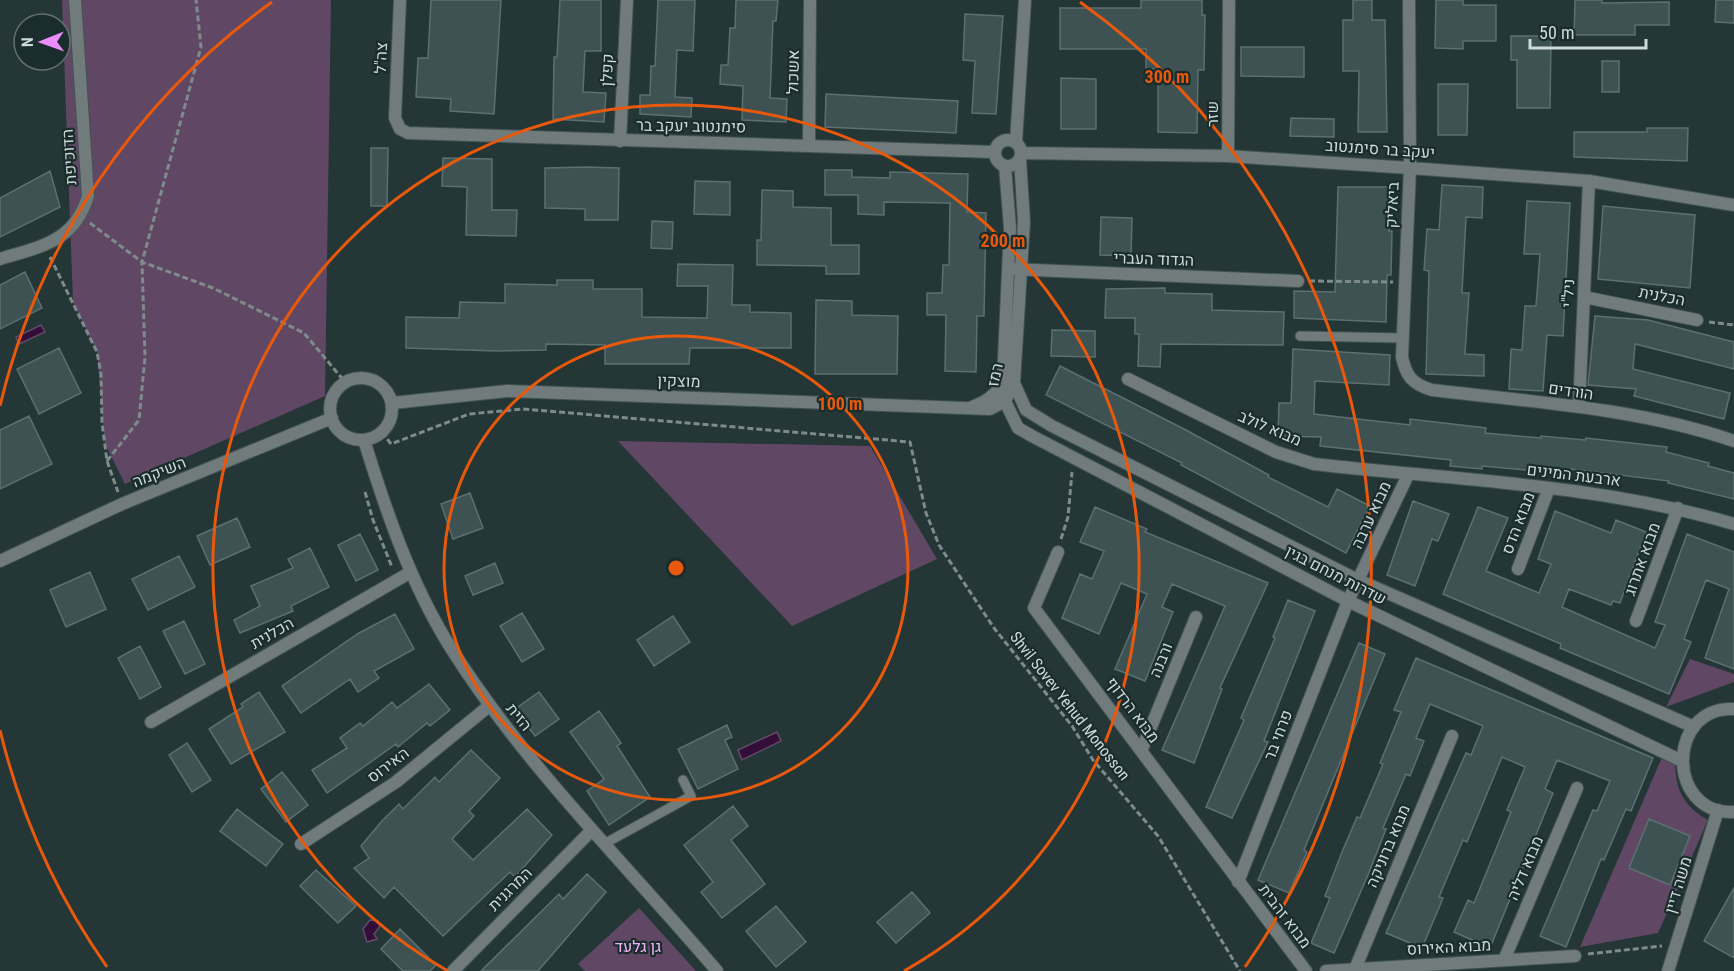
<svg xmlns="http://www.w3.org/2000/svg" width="1734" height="971" viewBox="0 0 1734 971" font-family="'Roboto Condensed',Heebo,sans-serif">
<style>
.green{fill:#604865}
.water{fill:#320e39;stroke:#614b69;stroke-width:1.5}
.building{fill:#3f5253;stroke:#5c7071;stroke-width:1.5}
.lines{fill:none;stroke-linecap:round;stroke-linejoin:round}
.service-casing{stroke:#435353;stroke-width:11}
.minor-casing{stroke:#435353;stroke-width:14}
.tertiary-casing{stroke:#435353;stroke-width:14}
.path{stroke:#7d8b8b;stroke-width:3;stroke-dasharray:6 3;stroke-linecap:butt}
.service{stroke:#727b7b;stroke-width:9}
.minor{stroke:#727b7b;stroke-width:12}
.tertiary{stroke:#727b7b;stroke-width:12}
.ring{fill:none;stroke:#e8590c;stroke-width:3}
.labels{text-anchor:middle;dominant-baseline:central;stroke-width:4.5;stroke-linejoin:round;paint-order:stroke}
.street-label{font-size:16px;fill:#ced9d9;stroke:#1a2c2c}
.park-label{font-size:16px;fill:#f0b3fb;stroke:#1a2c2c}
.centre{fill:#e8590c;stroke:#1a2c2c;stroke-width:3}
.ring-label{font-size:18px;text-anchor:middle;font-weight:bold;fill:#e8590c;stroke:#1a2c2c;stroke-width:4.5;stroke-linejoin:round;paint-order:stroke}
</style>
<rect width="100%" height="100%" fill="#243636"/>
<!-- green -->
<path class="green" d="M62,0H331L325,396L125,484L105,444L97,352L73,302Z
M618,441L870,446L937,559L792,626Z
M1690,659L1734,674V682L1666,707Z
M1663,755L1675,760C1675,789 1683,806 1708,820L1658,933L1580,947Z
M639,908L696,971H585L578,964Z"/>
<!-- water -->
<path class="water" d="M41,325L45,332L19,344L16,337Z
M777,732L781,741L742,760L738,750Z
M370,920L378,921L380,926L374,934L377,939L367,942L363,929Z"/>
<!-- building -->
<path class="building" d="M431,0H501L494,114L450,111L451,99L416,97L418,58H428Z
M560,0H601V51H585L583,92L606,93L604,122L553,119L554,57H557Z
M658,0H695L693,51L677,50L675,97L692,98L691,117L640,114V95H650L651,66H655Z
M736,0H778L776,21H773L770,98L787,99L786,122L742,120L743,86L720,84L721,65H728L730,28H735Z
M1141,0H1202V15H1205L1204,70H1198L1197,133L1158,132V69H1146V49H1060V8H1141Z
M1353,0H1372V20H1385L1387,132H1358L1359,71H1343V20H1353Z
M1436,0H1463V5H1496V41H1463V49L1435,48Z
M1575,0H1602V3L1669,2V25H1635V35H1574Z
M1716,0H1734V23L1715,22Z
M965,14L1003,16L996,114L972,113L975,61L963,60Z
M1511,36H1551L1550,108H1517V60H1511Z
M1241,47H1304V77L1241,76Z
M1602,61H1619V92H1602Z
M1061,78L1096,79V129H1061Z
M1438,84H1468L1467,135H1438Z
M826,94L958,101L956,133L825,127Z
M1291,118L1334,119V137L1290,136Z
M1647,128H1688L1687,161L1574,157V132H1647Z
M371,148H388L387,206H371Z
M443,158L492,159V210H517L516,236L466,235L467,187L442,186Z
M586,167L619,168L618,220H585V209L545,208V168Z
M825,170H852V177L890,178V172L968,174L967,212L986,213L984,316H977L976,372L945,371L946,315H927V293H942L943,265H949L950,203L884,202V215L858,214V195H825Z
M50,171L60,207L0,237V198Z
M695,181L730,182V215L694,214Z
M1442,185L1483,187L1482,218L1466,217L1462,293H1469L1465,354L1484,355V376L1426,374L1429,271L1424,270L1427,229L1439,230Z
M1338,187H1391L1389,231H1392L1391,275H1387L1386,322L1294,318V291L1335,292Z
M762,190L793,191V207L831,208V245H859V274H826V266L757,265V240H761Z
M1527,201L1570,203L1563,336L1547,335L1543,391L1509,389L1511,349L1522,350L1525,306H1536L1540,254H1524Z
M1603,206L1695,215L1690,288L1598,279Z
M1101,217L1132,218L1131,256L1100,255Z
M652,221L673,222L672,249L651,248Z
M678,264L733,265L732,305H750V312L791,313V348H690L689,364H605V345L546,344V350L496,351L406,348V317L459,318L460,302L505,303V284L557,285V280H593V289H642V317L707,318L708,286H677Z
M25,272L42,308L0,329V285Z
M1165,288V293L1212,294V310L1284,312L1283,345L1161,344L1160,367L1138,366L1139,334H1135V318H1105L1106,289Z
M816,300L852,301V315L898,316L897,374H815Z
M1595,316L1648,320L1734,342V369L1635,344L1633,369L1730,393L1724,419L1634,396L1636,389L1588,385Z
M1052,330L1095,331V357L1051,356Z
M59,348L81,393L39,414L17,369Z
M1293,349L1390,355L1389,385L1315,381L1314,414L1410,425V419L1486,428L1485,433L1541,438V436L1585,440L1586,438L1667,447L1666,452L1709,463L1708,466L1734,473V499L1668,483L1669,481L1571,469V474L1482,466V469L1450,466L1451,460L1320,446L1321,437L1278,436L1279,403H1291Z
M1060,366L1184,429L1269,475L1268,477L1328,507L1337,489L1370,506L1346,553L1181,465L1182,463L1046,395Z
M29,416L52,464L0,489V430Z
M470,493L483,528L453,539L441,504Z
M1413,501L1449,514L1438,541L1432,539L1415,586L1387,575Z
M1095,507L1147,529L1145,532L1268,583L1220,688L1222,689L1194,763L1162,750L1225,606L1172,584L1162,607L1173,612L1145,681L1115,669L1147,594L1121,583L1099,634L1062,618L1080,574L1092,579L1104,551L1080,542Z
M1478,507L1508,518L1486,571L1539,593L1551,564L1538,559L1555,511L1611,533L1616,520L1646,532L1620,603L1613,601L1611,605L1569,589L1562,607L1655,648L1665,625L1655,622L1687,534L1734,552V669L1705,658L1729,589L1706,580L1684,639L1691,642L1669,694L1560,648L1561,644L1443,594Z
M237,518L250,547L210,565L197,536Z
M360,534L378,570L356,581L338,545Z
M310,548L329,587L291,606L293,611L240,633L234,620L260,606L251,586L293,568L288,559Z
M179,556L195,587L148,610L132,579Z
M495,563L503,583L473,595L465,576Z
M90,572L106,609L66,627L50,590Z
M1288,600L1315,611L1264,741L1268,742L1232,818L1206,807L1244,720L1241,718L1275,638L1273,637Z
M522,613L544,649L522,662L500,626Z
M395,614L414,649L374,671L379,678L358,692L350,679L301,713L282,686L359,633Z
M673,616L690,642L654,666L637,640Z
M184,621L205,664L185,674L163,631Z
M1359,643L1385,654L1304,850L1307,852L1289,893L1258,880Z
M140,646L161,687L140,699L118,658Z
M1416,658L1653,758L1631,811L1626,809L1604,860L1601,859L1566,947L1540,936L1593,810L1597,811L1610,781L1557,760L1545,789L1553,793L1490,948L1454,932L1468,900L1474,903L1511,812L1507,810L1525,767L1502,757L1467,842L1463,840L1439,897L1443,898L1422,948L1386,933L1466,753L1471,755L1483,726L1430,704L1416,738L1424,741L1410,776L1406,774L1383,828L1386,829L1368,875L1334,953L1311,943L1330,898L1325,896L1342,852L1357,817L1360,818L1383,764L1380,763L1401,712L1394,710Z
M429,684L450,710L430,726L427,723L398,747L396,744L327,793L312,770L347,748L340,738L360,723L363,726L392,702L397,708Z
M259,692L285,732L231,764L209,729L243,707L241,704Z
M539,692L559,719L535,736L515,709Z
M599,711L621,743L617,746L650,797L609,825L587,791L604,779L570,732Z
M727,725L732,737L725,740L738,769L698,789L678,749Z
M187,743L211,780L192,792L169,755Z
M471,750L500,778L469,811L474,816L452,839L473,860L527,809L552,835L515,877L510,872L443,936L394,887L384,898L354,868L369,858L361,846L381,822L399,804L403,809L435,777L439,782Z
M282,772L308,805L286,822L261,789Z
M733,806L748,826L731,840L765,884L722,918L701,892L713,882L684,845Z
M237,809L283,844L266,866L220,831Z
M1649,819L1690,836L1670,885L1629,868Z
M316,870L356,906L338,923L300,886Z
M587,874L606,892L538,971H481L559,894L563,899Z
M1734,888V958L1704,941Z
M912,892L930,913L896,943L877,922Z
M776,906L806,942L776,967L746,931Z
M400,929L436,965L430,971H403L381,949Z"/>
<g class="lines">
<!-- service casing -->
<g class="service-casing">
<path id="service" d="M1300,336L1402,338
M604,844L691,796L683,780"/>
</g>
<!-- minor casing -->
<g class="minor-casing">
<path id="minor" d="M1409,0L1410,168L1402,357C1406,376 1412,384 1432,390C1532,402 1638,408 1734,441
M620,141L627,0
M809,145L810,0
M1228,156L1229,0
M0,259C42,246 74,242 88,196L75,0
M1012,269L1298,281
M1584,297L1697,320
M1128,379L1276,452L1314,464C1454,480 1598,484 1734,524
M1579,407L1589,181
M1058,552L1034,608L1306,971
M1518,569L1549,488
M1636,621L1678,508
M151,722L411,572
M1142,749L1196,617
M301,844L396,782L489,706
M1238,882L1348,601L1408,475
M1504,960L1577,788
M1355,969L1452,736
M453,971L591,831
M1326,971L1575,956"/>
</g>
<!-- tertiary casing -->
<g class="tertiary-casing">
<path id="tertiary" d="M400,0L395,118L400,129L408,133L994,152
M995 153a13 13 0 1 1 26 0a13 13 0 1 1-26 0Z
M1016,142L1025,0
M1021,153L1228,156L1410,168L1589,181L1734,205
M330 409a31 31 0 1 1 62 0a31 31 0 1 1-62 0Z
M1014,383L1026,410L1052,426L1358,580L1694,727
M999,389L1018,428L1032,436L1348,601L1682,761
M392,403L507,391L990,409L1005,401L1014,383L1024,222L1020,159
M972,407C986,402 997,395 1003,380L1010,228L1005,166
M364,440C386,511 410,582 449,645C524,765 626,864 717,971
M0,561L122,504L332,418
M1734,709C1666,706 1666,815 1734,812
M1668,971L1718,810"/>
</g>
<!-- path -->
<path class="path" d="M90,223L142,262L213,288L304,333L345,382
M50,257L97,352L101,374L102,423L107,461L118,492
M1309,281L1393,282
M1709,322L1734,325
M382,432L391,444L469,414L523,409L910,442L926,513L939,545L994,628L1072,726L1093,760L1158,836L1240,971
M107,461L139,420L145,357L142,262L201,47L196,0
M365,492L373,520L392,567
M1061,539L1068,517L1072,472
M1588,954L1662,946"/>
<!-- service -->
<use href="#service" class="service"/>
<!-- minor -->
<use href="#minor" class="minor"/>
<!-- tertiary -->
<use href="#tertiary" class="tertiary"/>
</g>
<!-- distance rings -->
<g class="ring">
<circle cx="676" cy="568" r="232"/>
<path d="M448 971A463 463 0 1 1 904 971"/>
<path d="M107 967A695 695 0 0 1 0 730M0 406A695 695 0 0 1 272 2M1080 2A695 695 0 0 1 1245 967"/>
</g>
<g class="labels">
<!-- street labels -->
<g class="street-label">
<text transform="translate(381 58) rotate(-87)">צה"ל</text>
<text transform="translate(607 70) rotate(-87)">קפלן</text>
<text transform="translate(793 72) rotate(-89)">אשכול</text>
<text transform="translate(1212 114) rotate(-90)">שזר</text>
<text transform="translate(691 126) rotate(1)">סימנטוב יעקב בר</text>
<text transform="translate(1380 149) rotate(4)">יעקב בר סימנטוב</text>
<text transform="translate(69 157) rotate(-94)">הדוכיפת</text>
<text transform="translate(1392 205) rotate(-87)">ביאליק</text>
<text transform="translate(1154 259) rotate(2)">הגדוד העברי</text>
<text transform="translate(1568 293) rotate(-87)">ניל"י</text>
<text transform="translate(1662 296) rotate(11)">הכלנית</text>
<text transform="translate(995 375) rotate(-77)">רמז</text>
<text transform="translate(679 381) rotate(2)">מוצקין</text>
<text transform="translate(1571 391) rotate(8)">הורדים</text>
<text transform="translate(1270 428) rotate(23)">מבוא לולב</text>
<text transform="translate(159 472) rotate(-22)">השיקמה</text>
<text transform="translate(1574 475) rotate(7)">ארבעת המינים</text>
<text transform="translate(1371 515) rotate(-65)">מבוא ערבה</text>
<text transform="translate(1518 523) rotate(-69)">מבוא הדס</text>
<text transform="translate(1642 559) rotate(-70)">מבוא אתרוג</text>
<text transform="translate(1336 575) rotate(27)">שדרות מנחם בגין</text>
<text transform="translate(272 633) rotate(-30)">הכלנית</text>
<text transform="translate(1161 660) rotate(-68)">ורבנה</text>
<text transform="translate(1070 706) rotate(52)">Shvil Sovev Yehud Monosson</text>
<text transform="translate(1133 710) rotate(53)">מבוא הרדוף</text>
<text transform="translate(519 717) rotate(51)">הזית</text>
<text transform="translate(1278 735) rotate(-69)">פרחי בר</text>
<text transform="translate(388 765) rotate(-37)">האירוס</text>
<text transform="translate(1388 846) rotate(-67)">מבוא ברוניקה</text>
<text transform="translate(1525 868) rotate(-67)">מבוא דליה</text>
<text transform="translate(1678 885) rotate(-73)">משה דיין</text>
<text transform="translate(510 889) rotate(-45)">המרגנית</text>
<text transform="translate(1285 916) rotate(53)">מבוא זהבית</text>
<text transform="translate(1449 947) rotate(-3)">מבוא האירוס</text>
</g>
<!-- park labels -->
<g class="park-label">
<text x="638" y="946">גן גלעד</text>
</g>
</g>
<circle cx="676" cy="568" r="9" class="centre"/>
<g class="ring-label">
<text x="1167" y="83">300 m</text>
<text x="1003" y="247">200 m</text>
<text x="840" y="410">100 m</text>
</g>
<!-- north arrow -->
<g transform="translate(42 42) rotate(269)"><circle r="28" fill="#1a2c2c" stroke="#627171" stroke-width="1.5"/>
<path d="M0-4.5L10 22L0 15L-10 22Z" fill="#eb8dfc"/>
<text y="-9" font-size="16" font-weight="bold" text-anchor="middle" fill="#ced9d9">N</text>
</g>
<!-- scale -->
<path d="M1530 39v9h116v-9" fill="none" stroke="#ced9d9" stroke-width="3"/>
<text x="1539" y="39" font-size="18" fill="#ced9d9" stroke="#1a2c2c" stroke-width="4.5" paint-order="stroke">50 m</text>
</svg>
